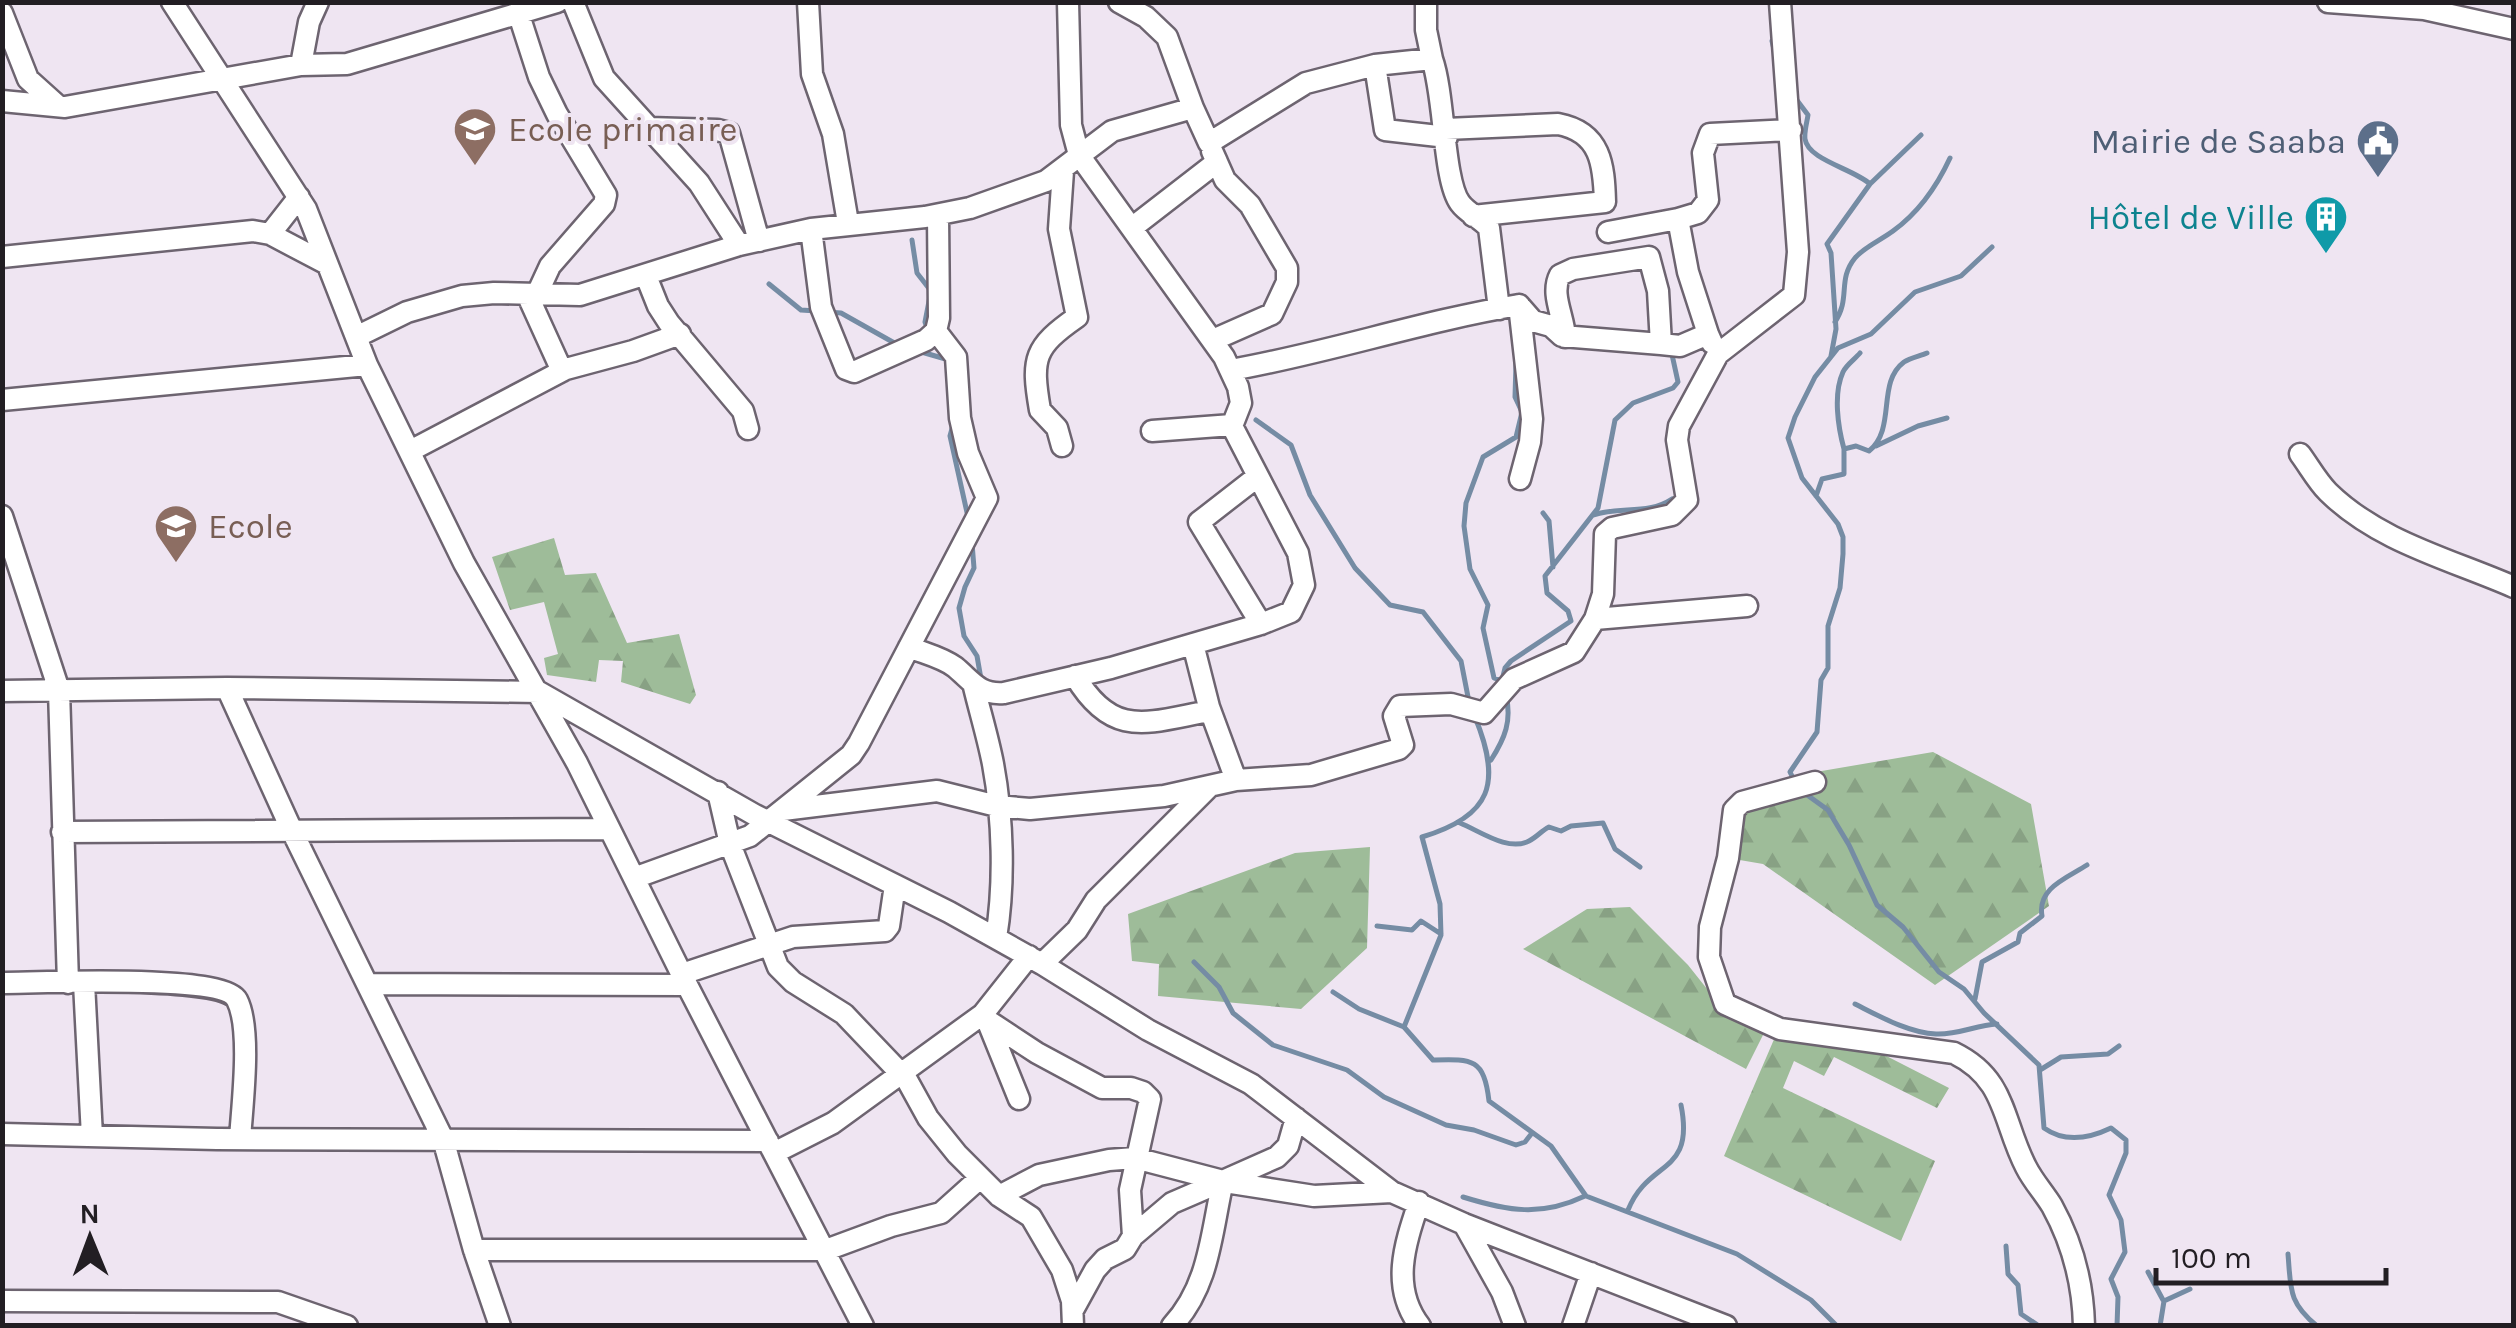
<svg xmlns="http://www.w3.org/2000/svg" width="2516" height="1328" viewBox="0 0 2516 1328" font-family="Karla,sans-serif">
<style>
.forest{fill:url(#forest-firs)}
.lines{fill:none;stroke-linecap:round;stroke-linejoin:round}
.stream{stroke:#758ca4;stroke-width:5}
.minor-casing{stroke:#6d6470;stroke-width:25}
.minor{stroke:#fff;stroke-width:20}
.labels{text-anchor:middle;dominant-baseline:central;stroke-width:8;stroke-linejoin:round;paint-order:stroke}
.education-label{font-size:35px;fill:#785e54;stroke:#efe5f2;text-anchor:start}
.service-label{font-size:35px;fill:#4e5e75;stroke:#efe5f2;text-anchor:end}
.culture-label{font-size:35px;fill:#0d838f;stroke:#efe5f2;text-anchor:end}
</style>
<defs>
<pattern id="forest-firs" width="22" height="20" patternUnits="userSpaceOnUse" patternTransform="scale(2.5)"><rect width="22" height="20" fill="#9ebc99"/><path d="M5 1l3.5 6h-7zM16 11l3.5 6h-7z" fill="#88a184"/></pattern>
</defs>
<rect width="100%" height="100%" fill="#efe5f2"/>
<!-- forest -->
<path class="forest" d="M554,538L565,575L596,573L627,643L679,634L696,695L690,704L621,682L623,661L599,660L596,682L547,675L544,658L558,654L544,602L510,610L492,557Z
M1933,752L2031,804L2049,906L1935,985L1763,864L1728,858L1732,802L1808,785L1804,774Z
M1370,847L1367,948L1301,1009L1158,996L1159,964L1132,961L1128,914L1295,853Z
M1630,907L1688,965L1719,1004L1766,1029L1746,1069L1523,949L1587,909Z
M1778,1030L1859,1042L1949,1088L1937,1108L1834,1057L1824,1076L1794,1061L1783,1088L1935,1161L1901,1241L1724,1156Z"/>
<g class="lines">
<!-- stream -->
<path class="stream" d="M1772,41L1777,62
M1796,99L1808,115C1807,122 1804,132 1805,139C1808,160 1854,169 1870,184L1827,244L1831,253L1836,329L1831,356
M1870,184L1921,135
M912,240L917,273L931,291L925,322L928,330
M769,284L801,310L816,311
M827,312L841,313L898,345
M1835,322C1851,298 1837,280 1855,258C1864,247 1881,240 1893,231C1918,213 1937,186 1950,158
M918,351L949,360
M1256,420L1291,445L1310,495L1355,568L1390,605L1423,612L1461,661L1469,702
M953,425L950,436L968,517
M1876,446L1918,426L1947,418
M1844,449C1838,427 1833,394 1843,372C1846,365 1855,359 1860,353
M1816,496L1822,479L1844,474V449L1856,446L1869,451C1897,428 1876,383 1904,362C1910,358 1920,356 1927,353
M1543,513L1549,521L1553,567
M1593,515C1621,506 1648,515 1672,499
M972,543L974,568L965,587L959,608L964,636L977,656L981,679
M1502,680L1505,668L1511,661L1571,621L1568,611L1547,593L1545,576L1598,508L1615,420L1633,403L1673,388L1678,382L1671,350
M1502,681L1494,678L1483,628L1488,605L1470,569L1464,526L1466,503L1483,457L1516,437L1522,412L1515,397L1516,363
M1475,717C1502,783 1492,816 1422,837L1440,904L1441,935L1404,1027L1433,1060C1472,1059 1484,1058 1489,1101L1551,1146L1586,1196L1737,1254L1811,1300L1837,1326
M1491,760C1505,738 1512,721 1506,695
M1796,784L1790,772L1817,732L1821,680L1828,668V626L1840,588L1843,554V537L1838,524L1802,478L1788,438L1795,417L1815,377L1838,348L1871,334L1915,292L1961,276L1992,247
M1803,792L1828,810L1849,845L1877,905L1903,927L1939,972L1964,989L1984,1013L2039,1065L2044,1128C2065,1143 2088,1139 2111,1128L2126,1140V1153L2109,1195L2121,1220L2125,1252L2111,1279L2118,1297L2117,1326
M1460,823C1480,831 1508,852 1529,841C1537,837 1541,831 1549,827L1561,831L1571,826L1603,823L1615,849L1640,867
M1377,926L1412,930L1421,921L1441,934
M1194,962L1219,987L1233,1013L1273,1045L1347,1070L1384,1097L1446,1125L1474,1130L1516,1145L1525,1142L1532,1133
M1333,992L1359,1009L1404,1027
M1975,999L1982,962L2018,942L2020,933L2042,916C2037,888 2067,878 2087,865
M1855,1004C1879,1016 1909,1033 1936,1034C1958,1035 1976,1025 1997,1024
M2040,1070L2061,1057L2108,1054L2119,1046
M1463,1197C1508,1211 1541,1217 1585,1196
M1628,1210C1649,1158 1695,1176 1681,1105
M2006,1246L2008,1274L2018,1285L2021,1314L2039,1326
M2288,1254C2291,1289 2288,1302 2317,1326
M2148,1272L2163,1300
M2160,1326L2164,1301L2190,1289"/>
<!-- minor casing -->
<g class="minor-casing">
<path id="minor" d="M172,2L306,209L367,365L464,563L577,763L687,985L863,1326
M573,2L604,78L699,183L739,245
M808,2L812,74L833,134L848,223
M1119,2L1146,17L1167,37L1193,108
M2328,2L2424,9L2514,29
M2,13L28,79L58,106
M519,15L539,77L557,114L606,195L604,204L550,266L537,294
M1432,59C1445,96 1443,180 1460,203C1468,214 1481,218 1489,228L1499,309
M301,65L309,22L318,2
M1375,65L1385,130L1447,137
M2,101L65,107L301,65L347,64L557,2
M649,128L717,130L729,133L759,241
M1446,129L1558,124C1601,132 1604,165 1605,202L1473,216
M1678,219L1698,213L1708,200L1703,153L1710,134L1791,130
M1133,227L1217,162L1212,151
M811,229L821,307L846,369L854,372L926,340L936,331L939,318L938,215
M1608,232L1678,219L1688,272L1708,334
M270,234L299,197
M2,257L253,231L270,234L327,264
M646,276L658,306L669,323L743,411L748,429
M527,294L562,371
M1519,305L1533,321L1551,326L1562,336L1661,344L1658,291L1649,257L1573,269L1560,275C1550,294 1564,316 1565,337
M358,336L407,312L462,296L494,293L580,295L739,245L811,229L925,217L970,208L1046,181L1112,131L1193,108L1209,143L1306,83L1375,65L1432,59L1426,30V2
M1213,340L1272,314L1287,282V268L1250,205L1225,180L1217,162
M1661,344L1680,346L1708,334L1712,343
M1231,370C1328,353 1422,321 1519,305L1532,419L1530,442L1520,479
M2,400L367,365
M1152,431L1232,425
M1062,446L1057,428L1040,410C1031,358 1034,347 1077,317L1059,229L1063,171
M410,451L566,369L633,351L680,334
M2300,454C2309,466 2317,481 2328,492C2379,542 2450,559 2514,587
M1257,477L1199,522L1261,624
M2,516L59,690L68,983
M1595,619L1603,594L1605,534L1612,528L1672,515L1687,500L1677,440L1679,426L1718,354L1794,295L1798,252L1780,2
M1193,644L1209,707L1236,780
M909,647C923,653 942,657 955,667C972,681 979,695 1004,693L1111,668L1261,624L1291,612L1304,585L1298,553L1232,426L1241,403L1238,387L1224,357L1079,155L1071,125L1068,2
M1075,676C1113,740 1148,722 1210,711
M974,687C980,712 988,738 993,764C1003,818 1005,883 996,938
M227,688L293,833L443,1139L474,1250L500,1326
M2,691L227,688L539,692L755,815L949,912L1042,964L1148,1030L1251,1084L1392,1192L1464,1224L1726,1326
M1815,782L1742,802L1734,810L1728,858L1710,927L1709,957L1725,1004L1780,1029L1954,1053C2007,1079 2002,1121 2026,1167C2033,1181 2044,1193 2052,1206C2073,1244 2083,1282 2084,1326
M718,792L730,844L778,967L793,982L844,1014L907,1080L928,1118L957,1154L999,1196L1031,1217L1062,1270L1072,1301L1073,1326
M783,810L937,791L997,806L1030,809L1164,796L1236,780L1311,775L1399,749L1403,745L1394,716L1400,706L1451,704L1484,713L1514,679L1574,652L1595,619L1747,606
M62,832L609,829
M634,878L750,836L851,755L859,743L987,498L968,453L960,418L956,357L936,331
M1042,964L1077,930L1096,900L1208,788
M682,974L793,937L885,931L889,926L895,885
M2,983C38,983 224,974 237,1000C252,1029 242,1106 240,1139
M84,983L92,1136
M368,984L687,985
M987,1020L1019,1099
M990,1022L1037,1053L1102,1088H1131L1143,1092L1150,1099L1130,1190L1133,1236L1125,1249L1105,1259L1095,1270L1073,1310
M2,1134L217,1139L768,1141
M774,1153L833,1123L983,1014L1029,956
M1225,1182L1314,1196L1392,1192
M999,1196L1039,1175L1109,1160L1135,1158L1223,1181L1277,1157L1288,1146L1296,1118
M1419,1202C1405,1244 1390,1287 1420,1326
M1464,1224L1502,1292L1515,1326
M1133,1236L1172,1203L1223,1181C1211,1233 1210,1285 1172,1326
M474,1250H826L891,1226L941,1213L980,1178
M2,1301L278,1302L347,1326
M1573,1326L1591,1273"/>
</g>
<!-- minor -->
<use href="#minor" class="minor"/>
</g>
<!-- icons -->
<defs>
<g id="school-pin" transform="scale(2.25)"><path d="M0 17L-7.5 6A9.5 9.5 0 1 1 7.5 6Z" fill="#8d6e63" stroke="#efe5f2"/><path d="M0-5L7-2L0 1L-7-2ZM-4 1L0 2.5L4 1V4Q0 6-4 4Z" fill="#fff"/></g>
<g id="civic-pin" transform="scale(2.25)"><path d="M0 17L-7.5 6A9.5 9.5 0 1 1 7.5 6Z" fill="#5c6f8a" stroke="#efe5f2"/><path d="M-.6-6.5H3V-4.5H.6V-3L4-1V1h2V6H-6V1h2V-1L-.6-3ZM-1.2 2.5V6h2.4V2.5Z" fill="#fff"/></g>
<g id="building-pin" transform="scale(2.25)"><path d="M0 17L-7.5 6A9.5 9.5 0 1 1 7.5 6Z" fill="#0f9aa8" stroke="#efe5f2"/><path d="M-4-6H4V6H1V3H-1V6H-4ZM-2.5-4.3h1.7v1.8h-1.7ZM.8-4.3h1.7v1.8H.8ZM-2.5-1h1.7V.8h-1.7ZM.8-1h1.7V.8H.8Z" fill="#fff"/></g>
</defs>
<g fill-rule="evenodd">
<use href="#school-pin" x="475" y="129"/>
<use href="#civic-pin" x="2378" y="141"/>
<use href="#building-pin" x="2326" y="217"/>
<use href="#school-pin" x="176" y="526"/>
</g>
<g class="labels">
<!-- education labels -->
<g class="education-label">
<text x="508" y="129">Ecole primaire</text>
<text x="208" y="526">Ecole</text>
</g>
<!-- service labels -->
<g class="service-label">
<text x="2346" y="141">Mairie de Saaba</text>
</g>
<!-- culture labels -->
<g class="culture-label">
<text x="2294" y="217">Hôtel de Ville</text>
</g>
</g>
<!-- border -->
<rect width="2516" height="1328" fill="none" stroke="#221e23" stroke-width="10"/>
<!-- north arrow -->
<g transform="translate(90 1238) rotate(359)" stroke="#efe5f2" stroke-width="8" paint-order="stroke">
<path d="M0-8L18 38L0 25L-18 38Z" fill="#221e23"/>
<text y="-15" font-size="28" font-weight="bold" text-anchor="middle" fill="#221e23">N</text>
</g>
<!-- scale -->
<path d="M2156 1268v15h230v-15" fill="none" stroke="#221e23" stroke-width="5"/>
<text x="2171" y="1268" font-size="30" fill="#221e23" stroke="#efe5f2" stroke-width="8" paint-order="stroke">100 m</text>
</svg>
